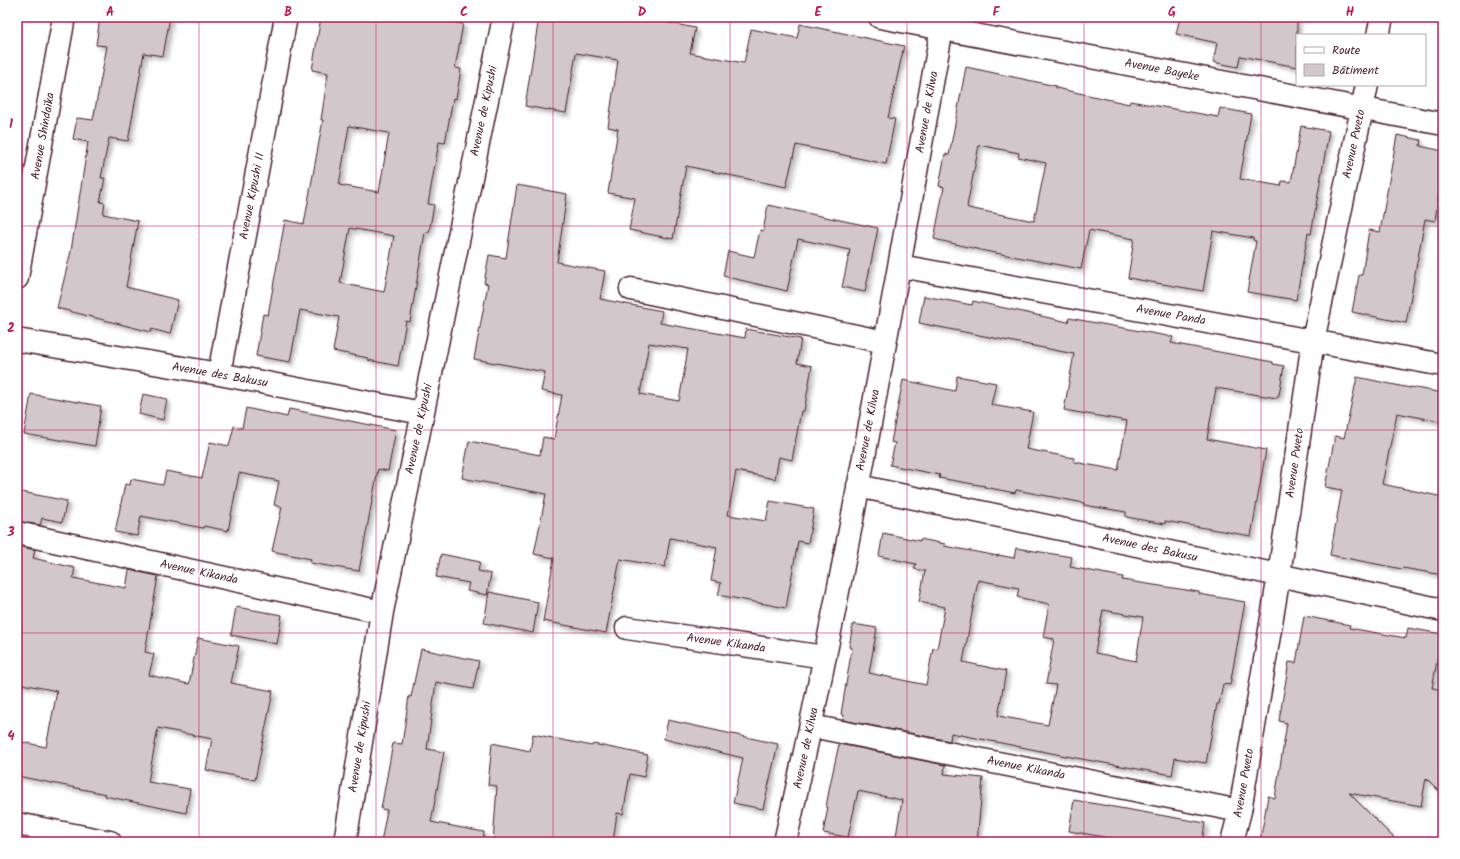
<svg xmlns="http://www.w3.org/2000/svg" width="1460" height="859" viewBox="0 0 1460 859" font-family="Kalam,sans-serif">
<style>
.building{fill:#d2c7cb;stroke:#4a1f2b;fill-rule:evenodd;filter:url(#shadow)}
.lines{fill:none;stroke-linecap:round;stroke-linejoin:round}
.minor-casing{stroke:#4a1f2b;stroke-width:25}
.minor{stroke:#fff;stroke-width:22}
.grid{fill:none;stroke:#c2185b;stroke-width:1;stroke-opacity:0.55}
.labels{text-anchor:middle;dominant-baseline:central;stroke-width:3;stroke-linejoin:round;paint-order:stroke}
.street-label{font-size:12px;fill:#4a1f2b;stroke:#fff}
.neatline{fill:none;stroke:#c2185b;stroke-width:1.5}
.grid-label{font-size:13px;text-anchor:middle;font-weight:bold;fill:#c2185b}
</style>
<defs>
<filter id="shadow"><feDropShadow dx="3.5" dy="3.5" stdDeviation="2" flood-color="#0004"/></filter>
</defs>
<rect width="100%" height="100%" fill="#fff"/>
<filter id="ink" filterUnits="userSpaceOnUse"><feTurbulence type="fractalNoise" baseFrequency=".025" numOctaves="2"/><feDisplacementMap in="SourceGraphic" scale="8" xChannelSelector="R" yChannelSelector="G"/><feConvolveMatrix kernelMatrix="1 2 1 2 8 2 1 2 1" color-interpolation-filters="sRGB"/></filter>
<g filter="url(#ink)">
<!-- building -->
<path class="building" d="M100,17H170L163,56L144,53L128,141L109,138L101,178H105L100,202L105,203L103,214L138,221L126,287L178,300L170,334L151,329V332L57,308L71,251L88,142L73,139L77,118L93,120L107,46L96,45Z
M321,17H423L463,24L455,68L461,69L456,99L453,98L445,143L439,142L428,204L434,205L429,232H425L410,322L406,321L398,366L368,360V358L333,351L339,317L300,310L290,362L256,356L263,314L268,315L285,220L304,224L312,180L323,120H321L328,73L312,70ZM349,126L389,133L379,192L339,185ZM350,228L394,236L384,292L340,283Z
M539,17H651L650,19L695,28L690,53L744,63L751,29L797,38L800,24L904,46L888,118L895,119L886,164L796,145L786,187L686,166L673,239L629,230L635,198L608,193L618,129L608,127L618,60L576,53L566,113L525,106Z
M1180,17H1297V67L1240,56L1238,67L1213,62L1217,43L1176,34Z
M966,67L1056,86V88L1129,104L1130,101L1218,117L1220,108L1251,114L1240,179L1281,186L1282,181L1291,182L1301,126L1329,131L1311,234L1308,233L1296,300L1247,292L1256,241L1253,240V238L1213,231L1203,291L1128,278L1134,239L1089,230L1081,269L985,251L934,239L944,187L939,186L945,154L949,155ZM979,145L1019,153L1018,157L1046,163L1034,221L968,208L967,206Z
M1397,135L1421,140L1420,146L1443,151V165L1435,221L1425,219L1406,323L1352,312L1359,275H1362L1369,230L1380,232Z
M517,185L567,194L557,262L605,271L600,299L662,311L660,323L745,338L746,329L801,339L797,363L812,366L804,411H801L792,460L779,457L775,479L736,471L728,515L766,521L770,501L814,509L808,543L798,541L786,608L718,595L721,583L711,581L717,547L670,538L665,567L620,559L606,633L543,621L554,558L534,554L546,494L462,478L469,441L540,455L543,437L554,439L562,395L541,391L545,372L474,359L488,284L484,283L489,255L506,258ZM649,343L688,349L679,401L640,394Z
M768,205L878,228L865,292L842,287L850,250L798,239L787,291L723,276L728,251L754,257L760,230L763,231Z
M924,296L972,305L973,301L1068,322L1069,318L1173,337L1171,343L1273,362V364L1284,366L1279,395H1278L1277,398L1216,388L1207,439L1266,450L1251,536L1165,521V524L1126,517V512L1084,505V503L1016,490L1015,493L984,487L985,486L939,478L940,475L890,465L895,443L891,442L903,380L955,391L957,376L996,383L991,405L1033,412L1026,449L1074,458V462L1118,470L1127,421L1064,410L1074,354L919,323Z
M1357,377L1410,388V387L1443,393V422L1397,413L1382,484L1443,497V575L1403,568L1402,569L1330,555L1342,490L1325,487L1335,436L1344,438Z
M31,394L101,406L95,446L24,434Z
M143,394L167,399L163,420L139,414Z
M246,408L287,417L289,409L396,430L388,471L378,469L359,571L310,563L311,559L272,551L282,507L274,505L279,481L239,473L228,531L204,526L203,528L141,516L137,536L115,532L125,484L130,485L131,479L163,485L166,471L202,478L210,442L229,446L234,426L242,428Z
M17,491L67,501L62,522L42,518L40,525L17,521Z
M883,533L920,541V539L945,544L944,546L998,556V555L1014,558L1016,548L1072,557L1070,567L1123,577L1122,580L1199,592V594L1245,602L1230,685L1223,684L1219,704H1217L1206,763L1175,758L1172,775L1076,758L951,733L950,741L843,720L844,715L841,714L852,648L849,647L853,624L877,628L869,673L926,685L933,648L937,649L945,607L919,602L925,571L914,569L916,564L879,556ZM978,580L1019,588L1017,597L1049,604L1043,637L1054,639L1046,684L1056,685L1048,725L998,716L1006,671L963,662ZM1103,610L1143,617L1136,661L1095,653Z
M17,546L35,550L33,558L75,568L73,578L126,588L129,570L158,576L145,652L154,654L149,675L189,684L198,638L239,646L231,683L273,691L255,780L206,770L212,739L158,728L148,782L190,789L186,813L105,796L106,794L17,776V741L46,747L57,691L17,683Z
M441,554L480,562L478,571L491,574L487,595L467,591L469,583L436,577Z
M489,592L538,602L533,633L484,623Z
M236,607L282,615L277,644L231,635Z
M1304,616L1350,625L1349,628L1406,638L1408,628L1442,634L1432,688L1443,690V795L1426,778L1421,806L1349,793L1398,842H1260L1268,796L1275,798L1287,723L1279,721L1283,697L1289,662L1296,663Z
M421,649L479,661L473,689L436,682L427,749L444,752L431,822L484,832L483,842H381L387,810L381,809L393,743L402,744L409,696L411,697Z
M668,720L778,744L763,809L733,803L743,758L664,739Z
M533,734L592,746L593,744L648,755L644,777L630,774L623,814L617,813L613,842H493L497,786L488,785L492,743L530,751Z
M839,744L945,765L944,774L983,778L977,842H895L902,800L858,791L848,837L823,833L828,807H826L830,785Z
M1074,800L1205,823L1202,842H1122V840L1069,831Z"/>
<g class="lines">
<!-- minor casing -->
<g class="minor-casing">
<path id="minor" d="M880,17L1443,124
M1378,35L1382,17
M900,266L1443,365
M17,278L64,17
M631,289L885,342
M17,340L219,374L422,413
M219,374L286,17
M858,486L1443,610
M17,533L382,612
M627,628L825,657
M811,726L1240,811
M17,824L110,842
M345,842L382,612L504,17
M785,842C847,569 894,292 944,17
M1232,842L1240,811L1279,575L1313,341L1367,85"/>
</g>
<!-- minor -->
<use href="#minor" class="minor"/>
</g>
</g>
<!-- grid -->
<path class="grid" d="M199,17V842M376,17V842M553,17V842M730,17V842M907,17V842M1084,17V842M1261,17V842M17,226H1443M17,430H1443M17,633H1443"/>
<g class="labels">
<!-- street labels -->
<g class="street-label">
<text transform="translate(1162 70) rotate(11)">Avenue Bayeke</text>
<text transform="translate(484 111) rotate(-78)">Avenue de Kipushi</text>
<text transform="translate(927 112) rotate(-80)">Avenue de Kilwa</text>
<text transform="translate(43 136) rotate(-80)">Avenue Shindaïka</text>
<text transform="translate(1354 144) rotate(-78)">Avenue Pweto</text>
<text transform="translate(252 196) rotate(-79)">Avenue Kipushi II</text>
<text transform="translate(1171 315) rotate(10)">Avenue Panda</text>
<text transform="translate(220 375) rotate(10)">Avenue des Bakusu</text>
<text transform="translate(419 429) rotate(-78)">Avenue de Kipushi</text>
<text transform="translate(868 430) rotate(-79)">Avenue de Kilwa</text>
<text transform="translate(1295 463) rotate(-82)">Avenue Pweto</text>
<text transform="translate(1150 548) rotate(12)">Avenue des Bakusu</text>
<text transform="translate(199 572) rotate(12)">Avenue Kikanda</text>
<text transform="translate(726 643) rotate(8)">Avenue Kikanda</text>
<text transform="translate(360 747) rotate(-81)">Avenue de Kipushi</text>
<text transform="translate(806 748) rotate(-78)">Avenue de Kilwa</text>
<text transform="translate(1026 768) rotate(11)">Avenue Kikanda</text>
<text transform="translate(1244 783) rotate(-80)">Avenue Pweto</text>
</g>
</g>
<!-- margin -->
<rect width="1460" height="859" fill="none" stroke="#fff" stroke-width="44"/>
<!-- legend -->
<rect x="1296" y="34" width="130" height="52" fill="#ffffff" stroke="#b7a5aa"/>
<rect x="1304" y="47" width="20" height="6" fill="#ffffff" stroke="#b7a5aa"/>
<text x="1332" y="54" font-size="12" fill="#4a1f2b">Route</text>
<rect x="1304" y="64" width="20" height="12" fill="#d2c7cb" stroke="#b7a5aa"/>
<text x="1332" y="74" font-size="12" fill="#4a1f2b">Bâtiment</text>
<rect x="22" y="22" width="1416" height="815" class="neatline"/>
<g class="grid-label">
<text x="110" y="16">A</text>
<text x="288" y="16">B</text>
<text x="464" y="16">C</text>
<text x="642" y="16">D</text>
<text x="818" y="16">E</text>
<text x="996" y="16">F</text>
<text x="1172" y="16">G</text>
<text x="1350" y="16">H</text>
<text x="11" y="128">1</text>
<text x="11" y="332">2</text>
<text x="11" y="536">3</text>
<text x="11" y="740">4</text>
</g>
</svg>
